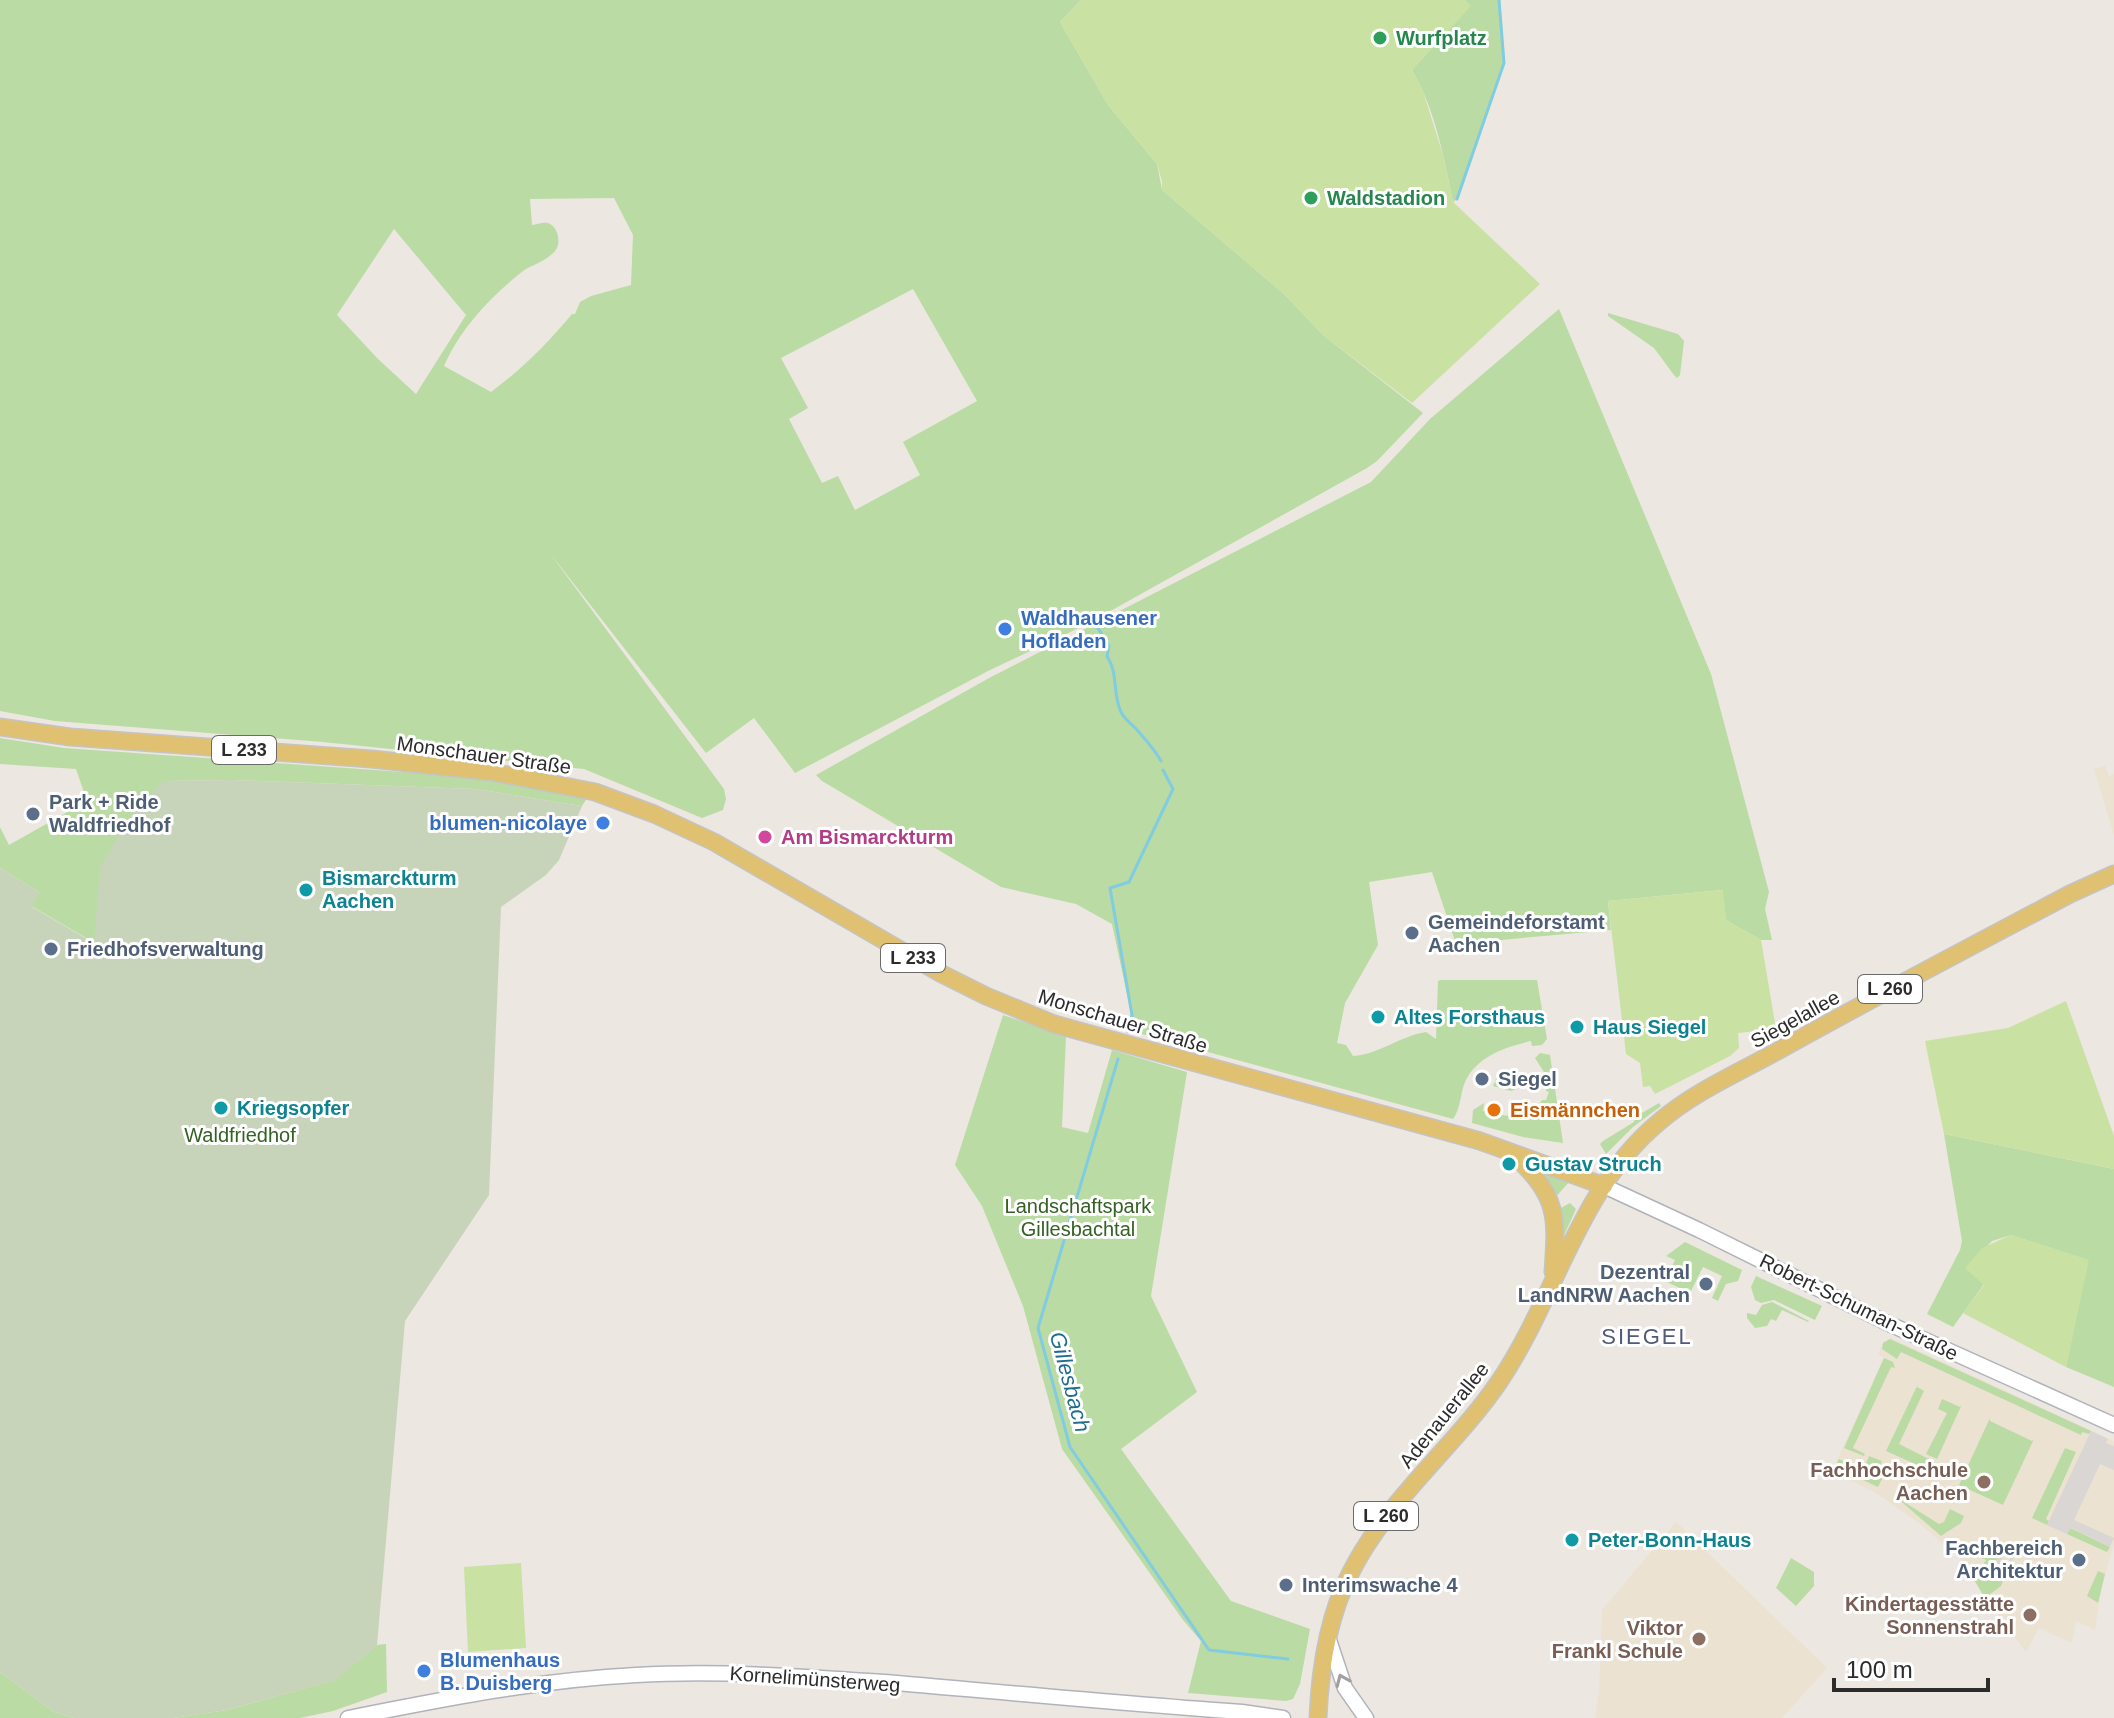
<svg xmlns="http://www.w3.org/2000/svg" width="2114" height="1718" viewBox="0 0 2114 1718" font-family="Arial,sans-serif">
<style>
.education{fill:#ebe2d2}
.green{fill:#badba4;fill-rule:evenodd}
.cemetery{fill:#c8d4ba}
.pitch{fill:#c9e1a2}
.plaza{fill:#d9d6d3}
.lines{fill:none;stroke-linecap:round;stroke-linejoin:round}
.stream{stroke:#81cce0;stroke-width:3}
.secondary-casing{stroke:#b1b3bb;stroke-width:17}
.primary-casing{stroke:#c4c4c4;stroke-width:19}
.secondary{stroke:#fff;stroke-width:14}
.primary{stroke:#e0c172;stroke-width:16}
.oneway{stroke:#a0a0a0}
.leisure-dot{fill:#2e9e5b;stroke:#fff;stroke-width:3}
.shop-dot{fill:#3f7fe0;stroke:#fff;stroke-width:3}
.service-dot{fill:#5c6f8a;stroke:#fff;stroke-width:3}
.hotel-dot{fill:#d1479c;stroke:#fff;stroke-width:3}
.culture-dot{fill:#0f9aa8;stroke:#fff;stroke-width:3}
.food-dot{fill:#e8710a;stroke:#fff;stroke-width:3}
.education-dot{fill:#8d6e63;stroke:#fff;stroke-width:3}
.labels{text-anchor:middle;dominant-baseline:central;stroke-width:6;stroke-linejoin:round;paint-order:stroke}
.shield{fill:#fff;stroke:#6b6b6b;stroke-width:2}
.shield-label{font-size:18px;font-weight:bold;fill:#2c2c2c}
.leisure-label{font-size:20px;font-weight:bold;fill:#27864d;stroke:#fff;text-anchor:start}
.shop-label{font-size:20px;font-weight:bold;fill:#366cbe;stroke:#fff;text-anchor:start}
.street-label{font-size:20px;fill:#2c2c2c;stroke:#fff}
.service-label{font-size:20px;font-weight:bold;fill:#4e5e75;stroke:#fff;text-anchor:start}
.hotel-label{font-size:20px;font-weight:bold;fill:#b23c85;stroke:#fff;text-anchor:start}
.culture-label{font-size:20px;font-weight:bold;fill:#0d838f;stroke:#fff;text-anchor:start}
.food-label{font-size:20px;font-weight:bold;fill:#c56008;stroke:#fff;text-anchor:start}
.park-label{font-size:20px;fill:#346124;stroke:#fff}
.education-label{font-size:20px;font-weight:bold;fill:#785e54;stroke:#fff;text-anchor:end}
.neighbourhood-label{font-size:22px;letter-spacing:2px;fill:#525a78;stroke:#fff}
.water-label{font-size:22px;font-style:italic;fill:#1f6d8e;stroke:#fff}
</style>
<rect width="100%" height="100%" fill="#ece7e1"/>
<!-- education -->
<path class="education" d="M2105,766L2109,776L2114,774V835L2094,769Z
M1891,1338L2114,1441V1544L2102,1585L2095,1630L2076,1621L2072,1643L2039,1628L2026,1652L1979,1589L1970,1573L1971,1568L1920,1524L1876,1493L1832,1471L1884,1357L1878,1354L1883,1342Z
M1676,1522L1827,1668L1782,1718H1595L1599,1691L1602,1610Z"/>
<!-- green -->
<path class="green" d="M0,0H1081L1060,22L1108,105L1157,164L1162,190L1284,294L1323,335L1423,413L1377,461L1367,468L1087,624L988,671L795,773L754,718L706,753L549,552L724,789L726,799L723,810L702,818L584,769L323,742L55,721L0,711ZM614,198L633,235L631,285L591,296L580,302L575,314H572C548,343 521,370 491,392L444,366C460,329 491,296 523,271C532,265 548,260 555,251C561,244 559,229 550,224C545,221 538,224 532,225L530,199ZM394,229L466,315L416,394L378,359L337,315ZM913,289L977,401L903,442L920,475L855,510L838,476L822,483L789,419L808,408L781,358Z
M1465,0H1500L1505,63L1457,199L1453,202C1444,157 1435,109 1412,70L1470,6Z
M1559,309L1711,674L1769,892L1765,909L1772,940H1761L1726,920L1722,890L1608,901L1611,930L1456,944L1432,872L1369,882L1378,945L1345,1003L1337,1043L1346,1045L1353,1056C1380,1054 1400,1036 1426,1032L1436,1039L1438,981L1440,980H1537L1547,1039L1542,1045L1532,1046L1531,1041C1506,1047 1477,1056 1465,1082C1460,1094 1461,1108 1453,1119L1127,1030L1131,1013L1112,924L1076,904L1001,887L822,781L816,775L991,677L1371,482L1430,419Z
M1608,313L1678,334L1684,341L1680,375L1677,378L1674,375L1654,348L1608,316Z
M0,738L64,748L446,775L507,781L587,798L582,806L476,789L233,780L163,781L95,943L31,906L39,892L0,868V827L9,845L87,801L76,769L0,764Z
M1003,1015L1066,1036L1062,1127L1088,1133L1112,1050L1187,1072L1151,1296L1197,1392L1121,1449L1231,1601L1310,1629L1300,1684L1293,1699L1286,1701L1188,1693L1201,1641L1183,1620L1062,1449L1023,1306L982,1206L955,1165Z
M1540,1053L1550,1055L1563,1143L1523,1137L1472,1123L1473,1110L1484,1103L1483,1111C1506,1117 1527,1121 1542,1100H1546L1549,1092L1546,1091L1547,1077L1535,1058Z
M1510,1071L1520,1076L1519,1088L1511,1091L1493,1086L1496,1079Z
M1659,1103L1661,1106L1633,1127L1606,1154L1600,1144L1603,1141L1634,1122L1635,1117Z
M1944,1134L2114,1169V1387L2066,1367L2088,1260L2011,1235L1992,1241L1966,1268L1984,1284L1953,1327L1927,1314L1960,1250L1962,1241Z
M1539,1171L1569,1182L1554,1199Z
M1570,1203L1576,1209L1561,1242L1557,1210Z
M1685,1242L1742,1270L1738,1281L1726,1284L1718,1301L1712,1298L1722,1276L1703,1267L1690,1293L1665,1281L1675,1260L1666,1256Z
M1756,1276L1822,1306L1815,1320L1774,1300L1761,1303L1755,1300L1751,1287Z
M1772,1302L1809,1321L1808,1322L1782,1310L1776,1321L1771,1319L1767,1326L1755,1328L1747,1318V1313L1756,1315L1762,1305Z
M1890,1339L2091,1431L2089,1434L2082,1432L2081,1435L1901,1352L1897,1359L1882,1349L1883,1343Z
M1884,1358L1893,1362L1895,1368L1891,1367L1853,1448L1865,1454L1864,1456L1844,1448Z
M1918,1384L1917,1387L1924,1391L1899,1444L1935,1462L1931,1471L1886,1451Z
M1942,1399L1960,1407L1962,1404L1937,1459L1926,1454L1947,1413L1938,1409Z
M1990,1418V1421L2032,1441L2034,1439L2003,1505L1959,1485Z
M2065,1448L2076,1452L2046,1519L2049,1521L2047,1525L2032,1518Z
M1869,1456L1882,1461L1879,1468L1886,1471L1878,1487L1835,1467L1839,1459L1863,1470Z
M1896,1497L1939,1524L1944,1522L1950,1509L1964,1516L1961,1523L1941,1536Z
M2070,1528L2110,1547L2107,1552L2067,1534Z
M1986,1541L2003,1547L1996,1562L1986,1570L2004,1578L2001,1586L1985,1598L1970,1573L1972,1568L1980,1571L1986,1560L1978,1556Z
M1791,1558L1814,1572V1586L1796,1606L1776,1588Z
M2098,1571L2105,1574L2098,1603L2087,1596Z
M386,1644L387,1692L333,1711L300,1718H173L227,1710L335,1680L377,1645Z
M0,1672L54,1712L75,1718H0Z"/>
<!-- cemetery -->
<path class="cemetery" d="M233,780L476,789L582,806L559,860L546,875L501,907L489,1195L405,1321L377,1645L336,1680L227,1710L173,1718H75L54,1712L0,1672V868L39,892L32,907L94,943L100,867L128,820L163,781Z"/>
<!-- pitch -->
<path class="pitch" d="M1081,0H1465L1471,6L1412,70L1422,88L1443,155L1453,202L1540,284L1412,403L1323,335L1284,294L1162,190V181L1157,164L1108,105L1060,22Z
M1723,890L1726,920L1761,940L1776,1029L1738,1033L1739,1048L1730,1056L1655,1094L1650,1086L1643,1087L1640,1063L1626,1054L1608,901Z
M2066,1001L2114,1136V1169L1944,1134L1925,1041L2008,1028Z
M2011,1235L2089,1260L2066,1367L1963,1313L1984,1285L1965,1268L1982,1248Z
M521,1563L526,1648L468,1652L464,1567Z"/>
<!-- plaza -->
<path class="plaza" d="M2091,1431L2108,1439L2106,1443L2114,1446V1470L2100,1464L2074,1520L2114,1538L2110,1547L2071,1528L2067,1534L2047,1525Z
M2003,1547L2006,1548L2000,1564L2007,1567L2013,1552L2016,1553L2004,1578L1986,1570L1991,1560L1996,1562Z"/>
<g class="lines">
<!-- stream -->
<path class="stream" d="M1457,199L1504,63L1499,0
M1096,625L1109,646L1107,656C1119,675 1112,693 1121,712C1125,720 1132,724 1138,731C1146,740 1155,750 1161,761
M1128,1032L1132,1015L1110,888L1129,882L1173,789L1163,770
M1118,1059L1038,1328L1070,1447L1209,1650L1288,1659"/>
<!-- secondary casing -->
<g class="secondary-casing">
<path id="secondary" d="M1604,1186L1699,1230L1885,1322L2114,1425
M1328,1637L1345,1688L1366,1718
M348,1718C444,1699 538,1680 636,1675C723,1670 810,1677 897,1683C1012,1693 1127,1704 1242,1712L1283,1718"/>
</g>
<!-- primary casing -->
<g class="primary-casing">
<path id="primary" d="M0,727L70,737L371,759L493,772L595,792L654,814L714,842L940,973L986,996L1054,1024L1480,1141L1604,1186
M1515,1156C1558,1197 1557,1215 1553,1272
M1318,1718C1320,1669 1328,1616 1351,1572C1388,1499 1453,1449 1499,1382C1556,1298 1578,1189 1659,1122C1695,1091 1742,1071 1783,1048C1878,995 1974,945 2070,894L2114,874"/>
</g>
<!-- secondary -->
<use href="#secondary" class="secondary"/>
<!-- primary -->
<use href="#primary" class="primary"/>
</g>
<!-- one-way arrows -->
<defs><path id="oneway-chevron" d="M-2-3.5L2.5 0L-2 3.5" fill="none" stroke-width="1.6" stroke-linecap="round" stroke-linejoin="round" transform="scale(2)"/></defs>
<use class="oneway" href="#oneway-chevron" transform="translate(1342 1680) rotate(-113)"/>
<!-- markers -->
<g class="leisure-dot">
<circle cx="1380" cy="38" r="8"/>
<circle cx="1311" cy="198" r="8"/>
</g>
<g class="shop-dot">
<circle cx="1005" cy="629" r="8"/>
<circle cx="603" cy="823" r="8"/>
<circle cx="424" cy="1671" r="8"/>
</g>
<g class="service-dot">
<circle cx="33" cy="814" r="8"/>
<circle cx="1412" cy="933" r="8"/>
<circle cx="51" cy="949" r="8"/>
<circle cx="1482" cy="1079" r="8"/>
<circle cx="1706" cy="1284" r="8"/>
<circle cx="2079" cy="1560" r="8"/>
<circle cx="1286" cy="1585" r="8"/>
</g>
<circle class="hotel-dot" cx="765" cy="837" r="8"/>
<g class="culture-dot">
<circle cx="306" cy="890" r="8"/>
<circle cx="1378" cy="1017" r="8"/>
<circle cx="1577" cy="1027" r="8"/>
<circle cx="221" cy="1108" r="8"/>
<circle cx="1509" cy="1164" r="8"/>
<circle cx="1572" cy="1540" r="8"/>
</g>
<circle class="food-dot" cx="1494" cy="1110" r="8"/>
<g class="education-dot">
<circle cx="1984" cy="1482" r="8"/>
<circle cx="2030" cy="1615" r="8"/>
<circle cx="1699" cy="1639" r="8"/>
</g>
<g class="labels">
<!-- shield labels -->
<g class="shield">
<rect x="212" y="736" width="64" height="28" rx="6"/>
<rect x="881" y="944" width="64" height="28" rx="6"/>
<rect x="1858" y="975" width="64" height="28" rx="6"/>
<rect x="1354" y="1502" width="64" height="28" rx="6"/>
</g>
<g class="shield-label">
<text x="244" y="750">L 233</text>
<text x="913" y="958">L 233</text>
<text x="1890" y="989">L 260</text>
<text x="1386" y="1516">L 260</text>
</g>
<!-- leisure labels -->
<g class="leisure-label">
<text x="1396" y="38">Wurfplatz</text>
<text x="1327" y="198">Waldstadion</text>
</g>
<!-- shop labels -->
<g class="shop-label">
<text x="1021" y="618">Waldhausener<tspan x="1021" dy="23">Hofladen</tspan></text>
<text x="587" y="823" text-anchor="end">blumen-nicolaye</text>
<text x="440" y="1660">Blumenhaus<tspan x="440" dy="23">B. Duisberg</tspan></text>
</g>
<!-- street labels -->
<g class="street-label">
<text transform="translate(484 755) rotate(8)">Monschauer Straße</text>
<text transform="translate(1795 1019) rotate(-29)">Siegelallee</text>
<text transform="translate(1123 1021) rotate(17)">Monschauer Straße</text>
<text transform="translate(1859 1307) rotate(26)">Robert-Schuman-Straße</text>
<text transform="translate(1444 1415) rotate(-51)">Adenauerallee</text>
<text transform="translate(815 1679) rotate(4)">Kornelimünsterweg</text>
</g>
<!-- service labels -->
<g class="service-label">
<text x="49" y="802">Park + Ride<tspan x="49" dy="23">Waldfriedhof</tspan></text>
<text x="1428" y="922">Gemeindeforstamt<tspan x="1428" dy="23">Aachen</tspan></text>
<text x="67" y="949">Friedhofsverwaltung</text>
<text x="1498" y="1079">Siegel</text>
<text x="1690" y="1272" text-anchor="end">Dezentral<tspan x="1690" dy="23">LandNRW Aachen</tspan></text>
<text x="2063" y="1548" text-anchor="end">Fachbereich<tspan x="2063" dy="23">Architektur</tspan></text>
<text x="1302" y="1585">Interimswache 4</text>
</g>
<!-- hotel labels -->
<g class="hotel-label">
<text x="781" y="837">Am Bismarckturm</text>
</g>
<!-- culture labels -->
<g class="culture-label">
<text x="322" y="878">Bismarckturm<tspan x="322" dy="23">Aachen</tspan></text>
<text x="1394" y="1017">Altes Forsthaus</text>
<text x="1593" y="1027">Haus Siegel</text>
<text x="237" y="1108">Kriegsopfer</text>
<text x="1525" y="1164">Gustav Struch</text>
<text x="1588" y="1540">Peter-Bonn-Haus</text>
</g>
<!-- food labels -->
<g class="food-label">
<text x="1510" y="1110">Eismännchen</text>
</g>
<!-- park labels -->
<g class="park-label">
<text x="240" y="1135">Waldfriedhof</text>
<text x="1078" y="1206">Landschaftspark<tspan x="1078" dy="23">Gillesbachtal</tspan></text>
</g>
<!-- education labels -->
<g class="education-label">
<text x="1968" y="1470">Fachhochschule<tspan x="1968" dy="23">Aachen</tspan></text>
<text x="2014" y="1604">Kindertagesstätte<tspan x="2014" dy="23">Sonnenstrahl</tspan></text>
<text x="1683" y="1628">Viktor<tspan x="1683" dy="23">Frankl Schule</tspan></text>
</g>
<!-- neighbourhood labels -->
<g class="neighbourhood-label">
<text x="1647" y="1336">SIEGEL</text>
</g>
<!-- water labels -->
<g class="water-label">
<text transform="translate(1070 1382) rotate(75)">Gillesbach</text>
</g>
</g>
<!-- scale -->
<path d="M1834 1678v12h154v-12" fill="none" stroke="#2c2c2c" stroke-width="4"/>
<text x="1846" y="1678" font-size="24" fill="#2c2c2c" stroke="#ffffff" stroke-width="6" paint-order="stroke">100 m</text>
</svg>
